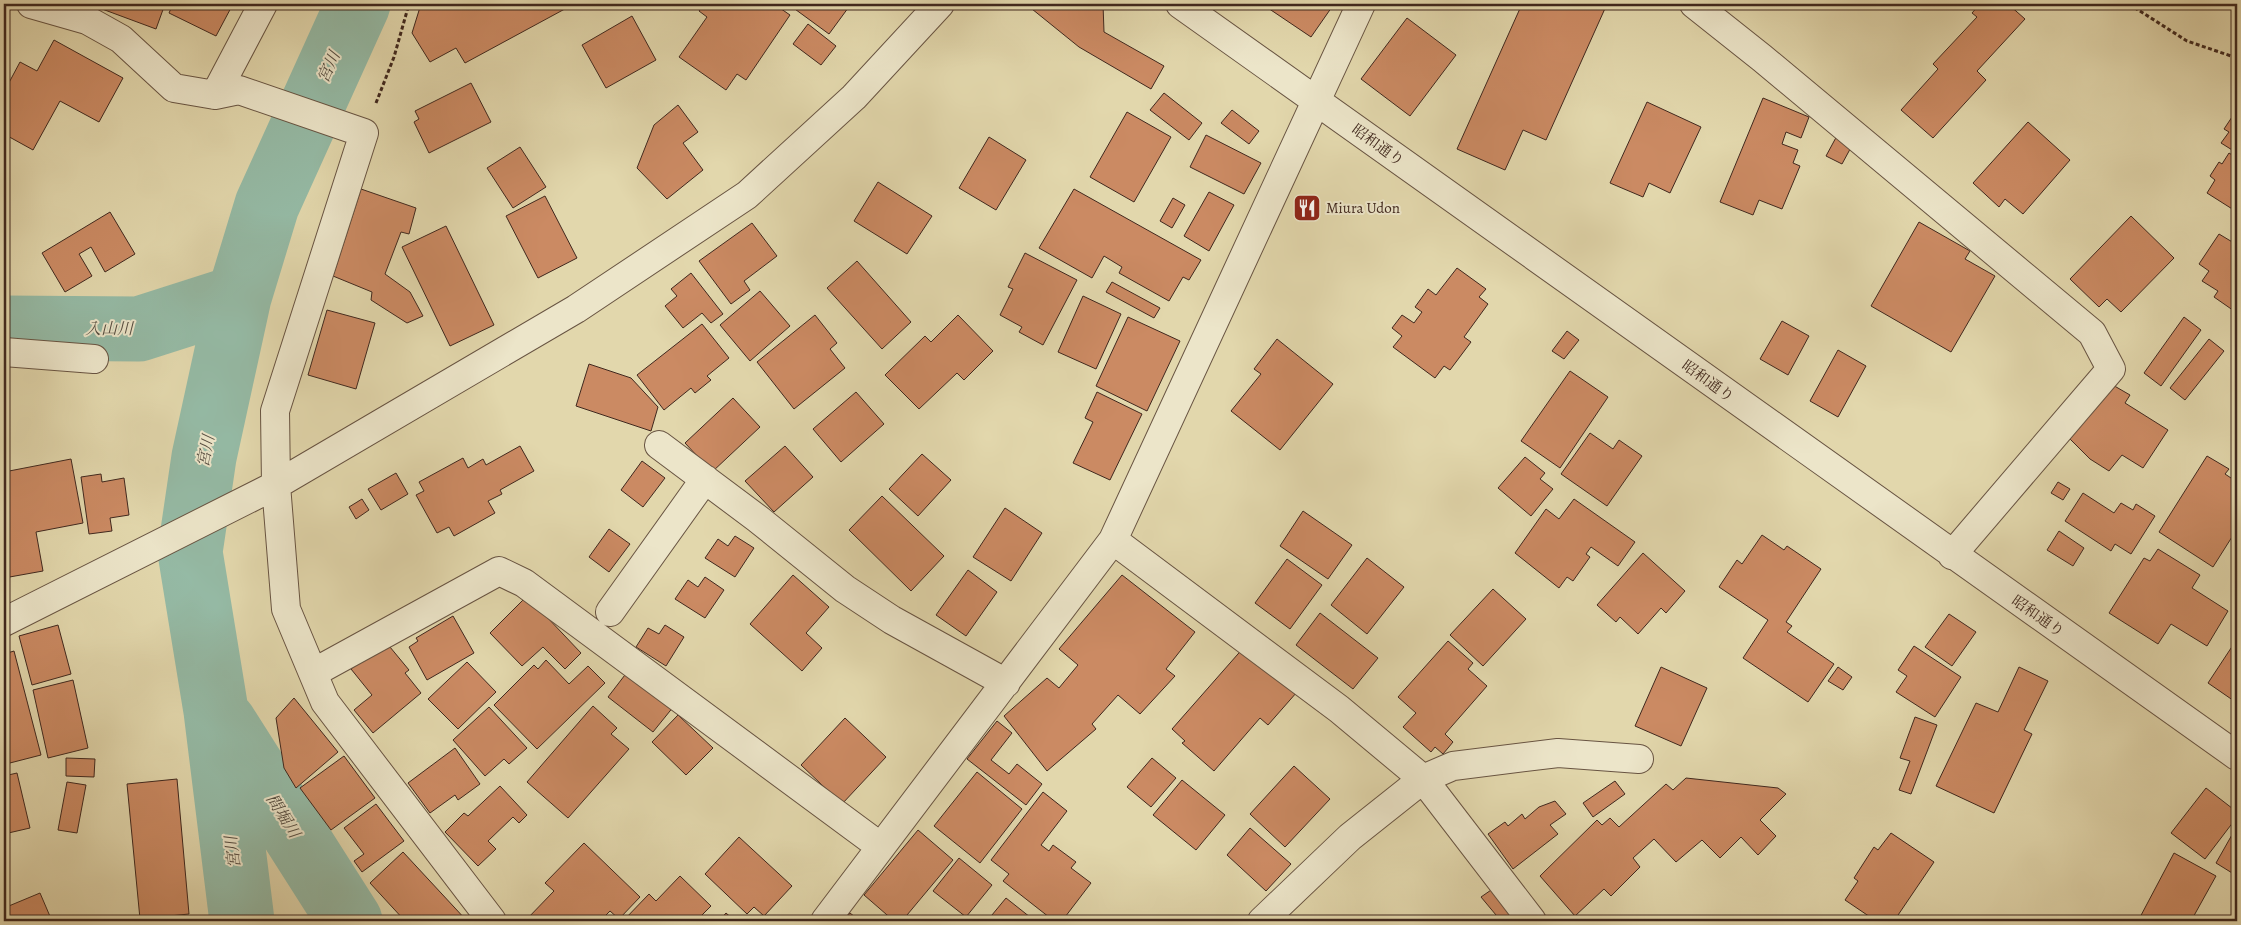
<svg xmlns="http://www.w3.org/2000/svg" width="2241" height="925" viewBox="0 0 2241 925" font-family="Alegreya,'Noto Serif JP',serif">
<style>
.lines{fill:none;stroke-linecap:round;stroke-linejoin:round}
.river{stroke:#95baa5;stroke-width:65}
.building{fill:#cb8a63;stroke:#40281e}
.minor-casing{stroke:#685442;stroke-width:30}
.path{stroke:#40281e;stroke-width:3;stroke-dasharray:4 2.5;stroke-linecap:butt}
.minor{stroke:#ece5c9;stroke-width:28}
.labels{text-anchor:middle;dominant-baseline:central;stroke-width:4;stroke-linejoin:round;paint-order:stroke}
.street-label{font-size:15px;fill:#40281e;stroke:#ece5c9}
.poi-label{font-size:15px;fill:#40281e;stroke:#ece5c9;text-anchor:start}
.water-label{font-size:16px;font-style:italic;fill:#554c40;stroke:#ece5c9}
</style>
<rect width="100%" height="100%" fill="#e2d7ac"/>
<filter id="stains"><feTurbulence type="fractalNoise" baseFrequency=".004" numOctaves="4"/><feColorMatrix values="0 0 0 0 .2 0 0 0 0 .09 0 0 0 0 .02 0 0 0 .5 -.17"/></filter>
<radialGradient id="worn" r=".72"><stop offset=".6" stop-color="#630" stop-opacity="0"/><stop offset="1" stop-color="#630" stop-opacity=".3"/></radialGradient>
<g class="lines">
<!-- river -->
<path class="river" d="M4,328L139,329L239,297
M224,723L350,921
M242,921L216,711L190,552L204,457L239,297L267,205L358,4"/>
</g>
<!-- building -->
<path class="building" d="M94,4H165L156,29L94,6Z
M173,4H233L216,36L169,13Z
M421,4H574L465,63L456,48L430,62L412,33Z
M704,4H774L790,15L746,80L737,74L726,90L679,57L707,17L699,11Z
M788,4H851L829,34Z
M1036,4H1103L1104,32L1164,66L1151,89L1079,47L1032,9Z
M1262,4H1334L1311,37Z
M1522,4H1607L1546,140L1523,130L1505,170L1457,149Z
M1980,4H2008L2025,19L1977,71L1986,80L1933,138L1901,110L1938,69L1933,64L1977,17L1972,13Z
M632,16L656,60L606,88L582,45Z
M1407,18L1456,55L1410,116L1361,79Z
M808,24L836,46L821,65L793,44Z
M54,40L123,78L99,122L60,101L33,150L4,134V92L20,62L37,71Z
M471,83L491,122L429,153L414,122L419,119L415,111Z
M1164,93L1202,123L1189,140L1150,110Z
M1763,98L1809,117L1801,138L1786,132L1782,144L1798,150L1793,163L1800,166L1782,209L1759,200L1753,215L1720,202Z
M1647,102L1701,127L1670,193L1649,183L1643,197L1610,183Z
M678,105L698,132L683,143L703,170L667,199L637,168L654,125Z
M1232,110L1259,131L1249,144L1221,123Z
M1127,112L1171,137L1134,202L1090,177Z
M2234,114L2237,116V153L2221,143L2229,132L2224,129Z
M2028,122L2070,160L2023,214L2005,199L1999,207L1973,183Z
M1839,132L1855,140L1842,164L1826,156Z
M1206,135L1261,163L1244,194L1190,167Z
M989,137L1026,160L996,210L959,188Z
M520,147L546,187L513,208L487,168Z
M2229,153L2237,158V212L2207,193L2215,180L2210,176L2219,162L2222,164Z
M878,182L932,216L907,254L854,221Z
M361,189L416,208L409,234L401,232L385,274L410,292L423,316L407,323L371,300L372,292L333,276Z
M1074,189L1201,260L1189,280L1183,277L1169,301L1119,273L1122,267L1104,256L1092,278L1039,248Z
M1209,192L1234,205L1209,251L1184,236Z
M545,196L577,258L538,278L506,216Z
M1173,198L1185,205L1172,228L1160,221Z
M110,212L135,254L105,272L91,247L79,254L92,276L65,292L42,253Z
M2131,216L2174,258L2121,312L2107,299L2099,307L2070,279Z
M1919,222L1970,251L1965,259L1995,276L1951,352L1871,306Z
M752,223L777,256L744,281L750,290L731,304L699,261Z
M446,226L494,325L450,346L402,247Z
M2219,234L2234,243L2237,239V313L2214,297L2218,291L2202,281L2209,271L2199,264Z
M1025,253L1077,280L1043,345L1019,332L1022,327L1000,315L1013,289L1008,287Z
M857,261L911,322L882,349L827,288Z
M1457,268L1486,289L1479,297L1488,304L1464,337L1471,342L1450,370L1444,366L1435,378L1393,347L1402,336L1392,328L1402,315L1414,323L1422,312L1415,307L1428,289L1436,295Z
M691,273L723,314L711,323L702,313L683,328L665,306L677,296L671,289Z
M1112,282L1160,308L1154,318L1106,292Z
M760,291L790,326L750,361L720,325Z
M1083,296L1121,314L1096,369L1058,352Z
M327,310L375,323L356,389L308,375Z
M815,315L837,343L830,349L845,368L794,409L757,362Z
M958,315L993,351L964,380L957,373L919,409L885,375L925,336L931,342Z
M1128,317L1180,341L1147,411L1096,386Z
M2184,317L2201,330L2161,386L2144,373Z
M1782,321L1809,336L1788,375L1760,359Z
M702,324L729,358L707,376L711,380L695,393L691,388L664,410L637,375Z
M1567,331L1579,340L1564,359L1552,351Z
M1277,339L1333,384L1280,450L1231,411L1261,374L1254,369Z
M2209,339L2224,351L2185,400L2170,388Z
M1838,350L1866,366L1838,417L1810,401Z
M589,364L631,378L658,407L651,431L576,406Z
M1570,371L1608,397L1560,468L1521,441Z
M2111,384L2130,395L2125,403L2168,430L2143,468L2122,455L2109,471L2090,459L2068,437Z
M856,392L884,424L841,462L813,429Z
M1097,392L1142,414L1110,480L1073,463L1093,422L1085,418Z
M733,398L760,427L712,472L685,443Z
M1590,433L1613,449L1619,440L1642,456L1607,506L1561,474Z
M520,446L534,471L500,490L502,494L488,501L495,513L454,536L449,527L437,533L416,495L424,491L419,482L463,458L468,468L483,459L486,465Z
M785,446L813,477L774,512L745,481Z
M922,454L951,480L918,516L889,489Z
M2207,456L2229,469L2225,474L2237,482V529L2213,567L2159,532Z
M1525,457L1545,473L1540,479L1553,489L1531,516L1498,488Z
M71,459L83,523L36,532L43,571L4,578V472Z
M642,461L665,478L643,507L621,490Z
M396,473L408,494L381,510L368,489Z
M101,474L102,482L124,478L129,515L110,518L112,531L89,534L81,477Z
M2058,482L2070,489L2063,500L2051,493Z
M2083,493L2114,513L2121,503L2133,510L2136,504L2155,516L2131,554L2115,544L2111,551L2065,521Z
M882,496L944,556L911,591L849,530Z
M362,499L369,510L356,519L349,507Z
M1574,499L1635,542L1618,566L1591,547L1586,554L1590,557L1573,581L1567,577L1559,588L1515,553L1546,509L1559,519Z
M1005,508L1042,533L1011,581L973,557Z
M1303,511L1352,545L1328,579L1280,546Z
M609,529L630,544L609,572L589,557Z
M2059,531L2084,548L2073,566L2047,550Z
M1762,535L1784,550L1787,546L1821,569L1786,622L1792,626L1787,632L1834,664L1808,702L1743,658L1768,620L1719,587L1737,560L1742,564Z
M735,536L754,548L735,577L705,558L718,539L728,546Z
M2158,549L2200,575L2192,588L2228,611L2207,646L2171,624L2158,644L2109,613L2144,558L2150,561Z
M1643,553L1685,591L1666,613L1661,608L1638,634L1620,617L1616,622L1597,605Z
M1367,558L1404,587L1367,634L1331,605Z
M1287,559L1322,585L1290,629L1255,603Z
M968,570L997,592L966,636L936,615Z
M793,575L829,607L806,633L822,648L802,671L750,624Z
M1122,575L1195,632L1166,669L1175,676L1140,714L1118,695L1092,724L1096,729L1047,771L1004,716L1047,678L1059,688L1078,665L1059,649Z
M705,577L724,590L705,618L675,599L688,580L698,587Z
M1493,589L1526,619L1483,666L1450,635Z
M527,596L581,653L565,669L543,647L522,666L490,633Z
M1320,613L1378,658L1353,689L1296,645Z
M1949,614L1976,632L1952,666L1925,647Z
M453,616L474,653L427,680L409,647L418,641L416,638Z
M58,625L71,674L32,685L19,636Z
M665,625L684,637L666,666L636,647L648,628L659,634Z
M2237,639V703L2208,683Z
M385,641L409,670L405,673L421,693L373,733L354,710L372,695L351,669Z
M1448,641L1473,663L1468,669L1487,686L1445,734L1453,742L1443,754L1435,747L1431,752L1403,727L1416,713L1398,697Z
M1245,646L1297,692L1268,725L1260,718L1214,771L1182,743L1185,741L1172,729Z
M1914,646L1961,677L1935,717L1896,692L1907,676L1898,670Z
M14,651L41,755L6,764L4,759V654Z
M546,660L569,684L588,666L605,683L537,749L494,705L534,665L538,669Z
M467,662L496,692L458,729L428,699Z
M1661,667L1707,688L1681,746L1635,726Z
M1838,667L1852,677L1843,690L1828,681Z
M2019,667L2048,681L2024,730L2032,734L1994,813L1936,786L1976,703L1998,712Z
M628,671L674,706L653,732L608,697Z
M73,680L88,748L48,758L33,690Z
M294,698L338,752L296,788L284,768L276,718Z
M593,706L617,728L611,734L629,749L568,818L527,782Z
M489,707L527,748L509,764L504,759L485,776L453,740Z
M678,715L713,748L686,775L652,742Z
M1915,717L1937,725L1911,794L1899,790L1910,761L1900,758Z
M845,718L886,757L842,804L801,765Z
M997,721L1012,733L991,760L1009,774L1017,764L1042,784L1026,805L967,759Z
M455,748L480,784L458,800L455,795L430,813L408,783Z
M344,756L375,798L331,830L300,788Z
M66,758L95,759L94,777L66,776Z
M1152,758L1176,778L1151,807L1127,787Z
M1294,766L1330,799L1285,847L1250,814Z
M977,772L1022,809L980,863L934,826Z
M17,773L30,828L4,834V776Z
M1686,778L1778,788L1786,794L1760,820L1776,836L1758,855L1741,837L1720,858L1702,840L1676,862L1654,839L1633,858L1640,867L1611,896L1604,889L1575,916L1540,876L1597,820L1602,825L1610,818L1619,827L1666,784L1673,790Z
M177,779L189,914L140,919L127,784Z
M1182,780L1225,815L1196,850L1153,815Z
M1615,781L1625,794L1593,817L1583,803Z
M67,782L86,785L77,833L58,830Z
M500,786L527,815L519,823L513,817L488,841L496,849L478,866L445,832L464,813L468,816Z
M2206,788L2237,812V817L2205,859L2171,833Z
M1043,792L1067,811L1041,845L1049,851L1053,845L1076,862L1071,868L1091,883L1062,921H1054L1003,881L1009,874L991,860Z
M1555,801L1566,814L1550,825L1558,834L1513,869L1488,834L1505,822L1508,826L1522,814L1525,819L1539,807Z
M376,804L404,841L362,872L354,861L364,854L344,828Z
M1250,828L1291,864L1266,891L1227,855Z
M918,830L953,860L902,921H894L864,895Z
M1891,833L1934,862L1894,921H1876L1845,900L1858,881L1854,878L1874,847L1878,850Z
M2233,833L2237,835V876L2216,863Z
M739,837L792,886L764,916L754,907L747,914L705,874Z
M584,843L640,897L619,919L610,911L600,921H525L554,891L545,883Z
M403,852L467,921H405L370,883Z
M2174,853L2216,876L2191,921H2138Z
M959,858L992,885L966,917L933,891Z
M680,876L711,906L696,921H623L649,894L656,901Z
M1494,888L1512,913L1501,921L1481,897Z
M40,893L52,921H6L4,908Z
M1006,898L1035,921H987Z
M726,913L735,921H719Z
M850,913L860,921H843Z"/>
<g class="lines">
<!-- minor casing -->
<g class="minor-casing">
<path id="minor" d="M31,4L87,20L121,39L174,88L215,95L239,90L364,133L275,411L276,485L286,609L325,702L492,921
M1180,4L2237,756
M1694,4L1762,58L2092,333L2111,369L1952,555
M215,95L263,4
M4,352L94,359
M659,445L758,519L845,589L892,620L1006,683
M1113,540L1339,709L1423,779L1532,921
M610,612L705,479
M4,622L276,485L576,309L747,195L854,97L940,4
M313,673L499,571L524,583L881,847
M825,921L1113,540L1361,4
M1262,921L1350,837L1423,779L1453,766L1558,753L1639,759"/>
</g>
<!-- path -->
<path class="path" d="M2129,4L2187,41L2237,58
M376,103L394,57L409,4"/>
<!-- minor -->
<use href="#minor" class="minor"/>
</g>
<!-- icons -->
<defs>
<g id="restaurant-square" transform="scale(1.4375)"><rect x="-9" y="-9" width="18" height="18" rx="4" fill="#8f2418" stroke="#ece5c9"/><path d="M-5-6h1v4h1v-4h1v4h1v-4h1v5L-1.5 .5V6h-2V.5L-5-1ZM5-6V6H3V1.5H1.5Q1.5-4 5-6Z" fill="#fff"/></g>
</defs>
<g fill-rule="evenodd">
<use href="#restaurant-square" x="1307" y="208"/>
</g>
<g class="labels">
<!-- street labels -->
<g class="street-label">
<text transform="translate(1378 145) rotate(36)">昭和通り</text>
<text transform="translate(1708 381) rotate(36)">昭和通り</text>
<text transform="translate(2038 616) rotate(35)">昭和通り</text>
</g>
<!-- poi labels -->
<g class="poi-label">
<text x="1326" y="208">Miura Udon</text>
</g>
<!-- water labels -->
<g class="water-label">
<text transform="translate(329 67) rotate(-66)">宮川</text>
<text x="109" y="329">入山川</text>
<text transform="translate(206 451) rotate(-79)">宮川</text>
<text transform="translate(283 816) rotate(58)">間堀川</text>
<text transform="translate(233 852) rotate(-97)">宮川</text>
</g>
</g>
<!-- margin -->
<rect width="2241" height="925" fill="none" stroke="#e2d7ac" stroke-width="20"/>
<rect x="5" y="5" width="2231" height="915" fill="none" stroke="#40281e" stroke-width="2.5"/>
<rect x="10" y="10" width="2221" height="905" fill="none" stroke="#40281e"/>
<rect width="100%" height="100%" filter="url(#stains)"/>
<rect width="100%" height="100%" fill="url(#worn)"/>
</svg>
